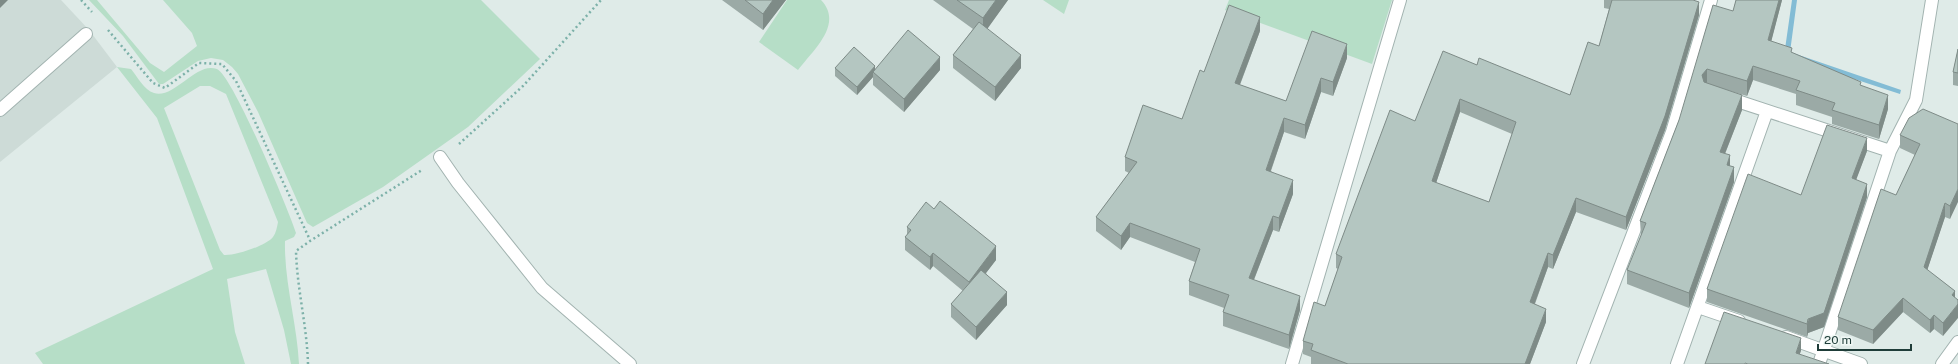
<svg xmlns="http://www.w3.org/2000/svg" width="1958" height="364" viewBox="0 0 1958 364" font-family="'Public Sans',sans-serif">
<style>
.built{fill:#cddbd7}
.green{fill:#b6dec7;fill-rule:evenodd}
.water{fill:#83bcd5}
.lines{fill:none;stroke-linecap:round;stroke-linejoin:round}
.service-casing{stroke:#a2b3b0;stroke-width:14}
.minor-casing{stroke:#a2b3b0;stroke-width:14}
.path{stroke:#7db1a9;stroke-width:2.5;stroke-dasharray:2 3;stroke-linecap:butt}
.service{stroke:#fff;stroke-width:12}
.minor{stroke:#fff;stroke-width:12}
.wall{fill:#9baaa6;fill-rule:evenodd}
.shaded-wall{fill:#7e8b87}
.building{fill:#b4c6c1;stroke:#7e8b87;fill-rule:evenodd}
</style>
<rect width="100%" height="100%" fill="#dfebe8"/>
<!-- built -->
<path class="built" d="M0,0H61L89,30L117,67L0,162Z"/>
<!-- green -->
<path class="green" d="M89,0H97L150,63L164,72L197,46L192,33L163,0H481L540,59L468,127L383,187L313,227L307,223L258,112L238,74L232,67L223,60L211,58L198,61L163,84H159L123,36Z
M787,0H821C844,24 813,50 798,70L759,42Z
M1043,0H1069L1064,14Z
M1229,0H1392L1372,64L1225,10Z
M117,67L131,69C137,76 144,90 154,93C175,99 196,61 217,69C233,76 289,211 296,233L294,237L285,241C284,282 297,323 299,364H291L284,330L266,269L227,279L235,332L245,364H43L35,353L213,269L157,118ZM200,86H210L226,94L278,222C277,227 276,233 273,237C266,246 234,256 224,255L220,250L164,108Z"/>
<!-- water -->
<path class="water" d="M1792,0H1797L1790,52L1901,90L1900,94L1784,56Z"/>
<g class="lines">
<!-- service casing -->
<g class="service-casing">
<path id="service" d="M0,110L86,34"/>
</g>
<!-- minor casing -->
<g class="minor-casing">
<path id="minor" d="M1728,98L1890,151
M440,157L458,183L542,288L630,364
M1698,307L1739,321
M1786,337L1861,364
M1292,364L1400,0
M1583,364L1672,132L1711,0
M1677,364L1767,111
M1819,364L1890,151L1916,100L1932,0
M1942,364L1958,342"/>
</g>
<!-- path -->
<path class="path" d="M81,0L92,12
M108,30L153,83L165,88L199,63L222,64L236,81L310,240
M459,144L523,86L601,0
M308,364C307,326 297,289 296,251L310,241L422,170"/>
<!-- service -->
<use href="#service" class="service"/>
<!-- minor -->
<use href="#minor" class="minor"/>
</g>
<!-- wall -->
<path class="wall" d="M722,0H786L763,30Z
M933,0H1008L987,28L1021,68L995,101L953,68V55L973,29Z
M1604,0H1693L1699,15L1665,130L1626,230L1576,212L1553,269L1548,267L1535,304L1546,322L1530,364H1311V357L1303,354V341L1325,306L1338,269L1336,268V254L1415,121L1477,65L1570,95L1599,46L1609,9L1604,8ZM1460,112L1512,134L1489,202L1436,183Z
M1736,0H1782L1771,41L1792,53L1861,86L1888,109L1879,139L1832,124V117L1796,105V94L1753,80L1747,96L1720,88L1742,110L1725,154L1730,166L1734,182L1689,308L1627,284V270L1641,236L1640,221L1679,120L1733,11Z
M1260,31L1240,85L1286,101L1347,58L1333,96L1321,92L1305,139L1284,132L1271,171L1293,194L1279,232L1273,230L1254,280L1300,310L1289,349L1223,326V312L1224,308L1189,295V281L1195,262L1130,237L1121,250L1096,231V217L1129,173L1125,171V157L1182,119L1204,72Z
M1958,49V86L1953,85V72Z
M835,68L875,69L940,70L904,112L873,85V77L857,95L835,76Z
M1958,124L1950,219L1945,217L1927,270L1955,291L1943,336L1934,329L1930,333L1903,312L1873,344L1838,330V317L1915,155L1900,148V135Z
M1867,151L1856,179L1867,197L1824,327L1808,333L1807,337L1707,302V289Z
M907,227L996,260L986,273L1007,305L976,340L951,317V304L963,291L933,266L930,270L905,250V237L907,236Z"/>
<!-- shaded-wall -->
<path class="shaded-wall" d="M0,0H8L0,8Z
M773,0H786L763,30V14Z
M996,0H1008L983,35V18Z
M1779,0H1782L1768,54V40Z
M1699,2V15L1665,130L1626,230V217Z
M1260,17V31L1235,97V83Z
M1347,44V58L1333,96V82Z
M1021,55V68L995,101V87Z
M940,57V70L904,112V99Z
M875,66V74L873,72V77L857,95V87Z
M1753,66V80L1747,96V81Z
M1707,69V84L1702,89V75Z
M1321,78V92L1305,139V125Z
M1742,95V110L1720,166V152Z
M1888,95V109L1879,139V125Z
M1460,99V112L1432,195V181Z
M1284,118V132L1266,184V170Z
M1867,138V151L1852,191V178Z
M1730,155V170L1727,165Z
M1734,167V182L1689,308V293Z
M1293,180V194L1279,232V218Z
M1867,184V197L1824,327L1808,333L1807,337V324Z
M1958,189V202L1950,219V206Z
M1576,198V212L1553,269V255Z
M1945,203V217L1924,280V267Z
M1273,216V230L1249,292V278Z
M1130,223V237L1121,250V236Z
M996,246V260L969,295V282Z
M933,253V266L930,270V257Z
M1548,253V267L1530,316V302Z
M1955,291V305L1952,295Z
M1007,292V305L976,340V327Z
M1300,296V310L1289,349V335Z
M1903,298V312L1873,344V330Z
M1958,304V318L1943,336V323Z
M1546,309V322L1530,364H1525Z
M1934,315V329L1930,333V320Z
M1801,338V351L1796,364V353Z"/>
<!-- building -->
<path class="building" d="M745,0H773L763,14Z
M957,0H996L983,18Z
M1612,0H1693L1699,2L1665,116L1626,217L1576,198L1553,255L1548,253L1530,302L1546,309L1525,364H1348L1311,350L1313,344L1303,341L1314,302L1325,306L1342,257L1336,254L1390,110L1415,121L1443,51L1477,65L1479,58L1570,95L1588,42L1599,46ZM1460,99L1516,122L1489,202L1432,181Z
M1736,0H1779L1768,40L1792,48L1791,52L1861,82L1860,85L1888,95L1879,125L1832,110L1835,103L1796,90L1800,81L1753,66L1747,81L1707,69L1702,75L1704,82L1742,95L1720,152L1730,155L1727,165L1734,167L1689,293L1627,270L1646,223L1640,221L1679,120L1713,5L1733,11Z
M1229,5L1260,17L1235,83L1286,101L1312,31L1347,44L1333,82L1321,78L1305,125L1284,118L1266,170L1293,180L1279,218L1273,216L1249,278L1300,296L1289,335L1223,312L1229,295L1189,281L1200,249L1130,223L1121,236L1096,217L1137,162L1125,157L1143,105L1182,119L1200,70L1204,72Z
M979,22L1021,55L995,87L953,55Z
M908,30L940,57L904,99L873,72Z
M854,47L875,66L857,87L835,68Z
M1958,49V73L1953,72Z
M1923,109L1958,124V189L1950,206L1945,203L1924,267L1955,291L1952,295L1958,300V304L1943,323L1934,315L1930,320L1903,298L1873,330L1838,317L1881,189L1896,195L1920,144L1900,135L1909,118Z
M1827,125L1867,138L1852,178L1867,184L1824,313L1808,319L1807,324L1707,289L1748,174L1801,195Z
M940,201L996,246L969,282L933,253L930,257L905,237L911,230L907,227L926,202L934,209Z
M981,270L1007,292L976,327L951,304Z
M1724,312L1801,338L1796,353L1829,364H1748L1745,363V364H1705Z"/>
<!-- scale -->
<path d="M1818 344v6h93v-6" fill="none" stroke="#1f3d39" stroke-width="2"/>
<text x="1824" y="344" font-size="12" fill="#1f3d39" stroke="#f0f8f5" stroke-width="3" paint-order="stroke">20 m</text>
</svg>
